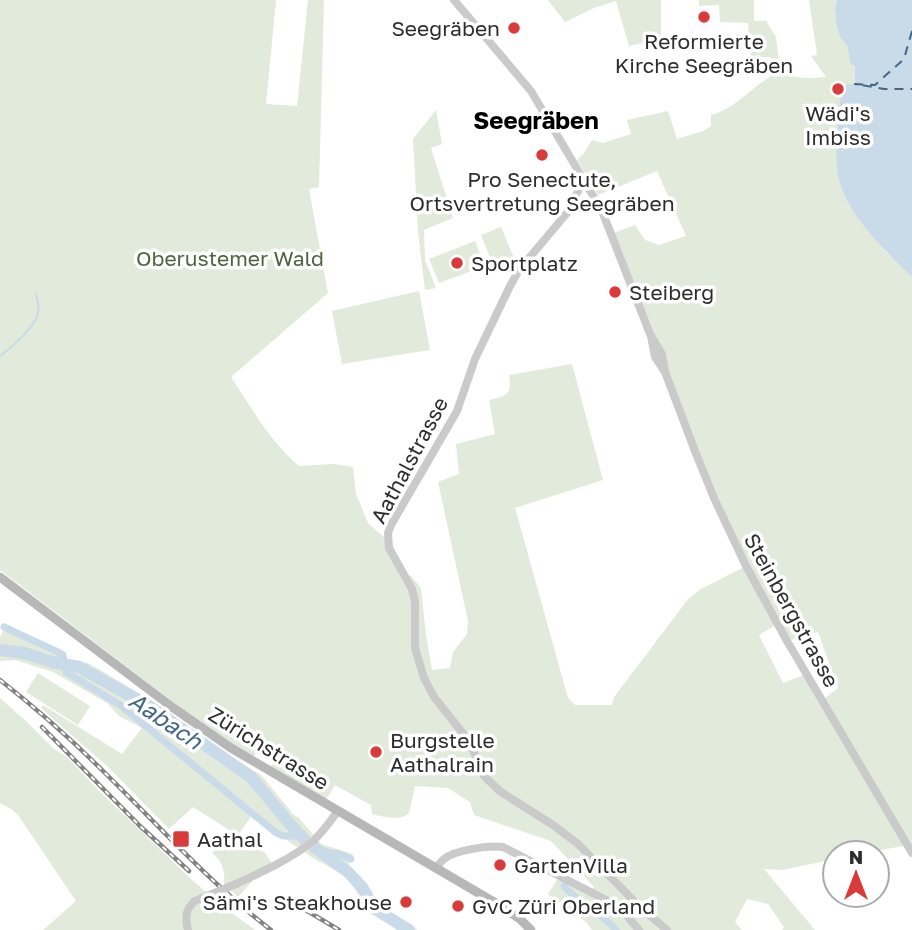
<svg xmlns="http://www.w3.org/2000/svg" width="912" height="930" viewBox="0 0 912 930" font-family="'Golos Text',sans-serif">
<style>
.green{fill:#e2eadb;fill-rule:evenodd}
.water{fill:#c9dae9}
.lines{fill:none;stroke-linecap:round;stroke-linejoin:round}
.stream{stroke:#c9dae9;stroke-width:2}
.canal{stroke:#c9dae9;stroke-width:7}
.river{stroke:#c9dae9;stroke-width:12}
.ferry{stroke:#416889;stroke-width:2;stroke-dasharray:9 7;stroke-linecap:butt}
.tertiary{stroke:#cacaca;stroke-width:8}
.secondary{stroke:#b7b7b7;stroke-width:9}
.rail-casing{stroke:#828282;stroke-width:4.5}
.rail{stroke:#fff;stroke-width:2;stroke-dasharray:5;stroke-linecap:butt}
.tertiary-bridge{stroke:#cacaca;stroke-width:8}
.poi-dot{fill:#d93b3a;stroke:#fff;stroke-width:2.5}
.labels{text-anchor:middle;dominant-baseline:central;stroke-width:7;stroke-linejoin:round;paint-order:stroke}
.poi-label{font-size:21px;fill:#2d2d2d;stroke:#fff;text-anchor:start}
.park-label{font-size:21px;fill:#4d653e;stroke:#fff}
.street-label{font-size:21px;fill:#2d2d2d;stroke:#fff}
.water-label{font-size:23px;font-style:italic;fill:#416889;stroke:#fff}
.quarter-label{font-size:24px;font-weight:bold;fill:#000;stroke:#fff}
</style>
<rect width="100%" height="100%" fill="#fff"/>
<!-- green -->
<path class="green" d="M0,0H276L266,104L297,106L308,0H324L319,187L309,189L328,293L231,377C253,410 269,440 299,466L334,464L353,467L356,494L368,523L388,541L406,576H411L421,588L426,635L432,670L450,668L453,652L467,634L468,621L438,482L459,474L456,444L495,434L489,400C507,396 512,395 509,375L572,364L603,480L515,508L568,698L575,705H612L614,697L689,598L701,589L746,566L611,234L635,225L645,240L659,245L686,236L657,171L598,195L577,160L584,153L592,140L603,143L631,134L627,120L668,111L677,139L703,131L711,126V115C735,109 749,89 770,77L771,57H751L748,23L720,22L719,5L699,6V0H754V21H766L776,37L780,71C795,79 810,79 826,77L811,56L817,55L809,0H837L835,8L840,37L847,45L849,57L856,71L855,84L843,98L838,174L844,193L868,231L886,252L912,277V853L907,845L867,853H835V859L782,870L764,869L815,930H782L784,927L768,904L747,899L735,922L742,930H592L586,922L548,894L560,875L591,891L594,887L551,841L474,815L470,802L448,788L415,786L409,813C401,821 383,817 372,814L371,805L335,785L324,803L269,772L275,759L258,749L253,758L177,705L0,570ZM777,624L787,641L818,632L838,688L825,698L806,674L783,683L759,635Z
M548,0H661V39L629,46L616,1L594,8L565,22Z
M436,110L442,144L431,148L453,218L424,230L425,260L436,288L425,290L418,232L413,139Z
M501,227L514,258L503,273L500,271L496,272L481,235Z
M475,241L485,266L439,283L429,259Z
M419,291L430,350L342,364L332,311Z
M5,627L60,651L64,654L65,660L88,663L102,671L150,700L236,760L261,775L294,815L299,818L321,844L353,854L348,866L358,875L379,906L418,930H401L367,908L347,877L313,858L275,832L253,814L238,835L265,853L273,865L260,873L238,897L224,884C225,872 223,861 212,853L234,833L193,807L169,829L109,768L41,708L43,705L122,754L142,728L119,716L107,703L53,672L15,660L0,661V637Z
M38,673L90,706L78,725L26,692Z
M0,698L27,722L54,749L67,757L100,792L191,879L222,906L255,930H43L76,901L18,815L11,809L0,803Z"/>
<!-- water -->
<path class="water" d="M837,0H912V277C884,250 847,215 838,176C834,157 839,120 840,99L843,98L842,85L855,84V67L850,63L847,45L840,37L837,27L835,8Z"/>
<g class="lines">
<!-- stream -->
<path class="stream" d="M0,356C12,347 30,331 37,317C40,310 38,302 36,294"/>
<!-- canal -->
<path class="canal" d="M4,627L60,653L63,655L66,672L120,705L275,832L283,836H300
M318,851L339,854L351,859
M564,886C578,904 601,912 616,930"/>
<!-- river -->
<path class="river" d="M0,650L24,653L52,662L79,667L149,706L251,777L289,823L304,839
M314,847L348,872L362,887L375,909L409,930"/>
<!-- ferry -->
<path class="ferry" d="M912,31L904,59L875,85L855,84L884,89H912"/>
<!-- tertiary -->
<path class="tertiary" d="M454,0L531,91L602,211L650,334L662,354L665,372L695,451L714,498L746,566L787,641L912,853
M585,183L581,185L567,213L519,270L510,286L475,359L457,411L391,525L388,533L389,548L412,589L415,602V648L424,678L434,697L469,741L484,776L501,792L553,825L578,844L640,907L667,930
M651,336L655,357L665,372
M436,868C439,865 440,862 444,859C455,850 489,845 503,847L608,901L622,910L639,930
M236,884C262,872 291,859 313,841C323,832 330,821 338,811
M188,930C185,918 185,909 195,901"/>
<!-- secondary -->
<path class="secondary" d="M0,577L172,707L231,748L499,905L520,919L531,930"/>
<!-- rail casing -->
<g class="rail-casing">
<path id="rail" d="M0,680C37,709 71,739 104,772C159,826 210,883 271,930
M42,727L140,826L189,871
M299,906L339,930"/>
</g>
<!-- rail -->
<use href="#rail" class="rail"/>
<!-- tertiary-bridge -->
<path class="tertiary-bridge" d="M195,901L236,884"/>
</g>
<!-- markers -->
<g class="poi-dot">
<circle cx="704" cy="17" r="7"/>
<circle cx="514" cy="28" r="7"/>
<circle cx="838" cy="89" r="7"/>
<circle cx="542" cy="155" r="7"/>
<circle cx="457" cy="263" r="7"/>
<circle cx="615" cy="292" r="7"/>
<circle cx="376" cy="752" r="7"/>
<rect x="172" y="830" width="18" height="18" rx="3.5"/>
<circle cx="500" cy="865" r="7"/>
<circle cx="406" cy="902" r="7"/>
<circle cx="458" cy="906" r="7"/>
</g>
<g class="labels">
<!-- poi labels -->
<g class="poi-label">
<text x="500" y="28" text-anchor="end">Seegräben</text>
<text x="704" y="41" text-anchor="middle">Reformierte<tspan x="704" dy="24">Kirche Seegräben</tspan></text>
<text x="838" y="113" text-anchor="middle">Wädi's<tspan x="838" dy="24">Imbiss</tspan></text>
<text x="542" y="179" text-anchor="middle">Pro Senectute,<tspan x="542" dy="24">Ortsvertretung Seegräben</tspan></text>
<text x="471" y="263">Sportplatz</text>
<text x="629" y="292">Steiberg</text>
<text x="390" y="740">Burgstelle<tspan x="390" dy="24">Aathalrain</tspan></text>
<text x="197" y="839">Aathal</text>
<text x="514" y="865">GartenVilla</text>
<text x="392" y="902" text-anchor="end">Sämi's Steakhouse</text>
<text x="472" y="906">GvC Züri Oberland</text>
</g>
<!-- park labels -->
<g class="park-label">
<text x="230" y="258">Oberustemer Wald</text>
</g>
<!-- street labels -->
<g class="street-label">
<text transform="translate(409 460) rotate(-62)">Aathalstrasse</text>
<text transform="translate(792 610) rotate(61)">Steinbergstrasse</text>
<text transform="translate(269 748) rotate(32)">Zürichstrasse</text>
</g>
<!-- water labels -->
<g class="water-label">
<text transform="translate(166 720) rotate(34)">Aabach</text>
</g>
<!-- quarter labels -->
<g class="quarter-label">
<text x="536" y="119">Seegräben</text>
</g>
</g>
<!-- north arrow -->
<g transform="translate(856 874)"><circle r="33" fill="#ffffff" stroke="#ababab" stroke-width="2"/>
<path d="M0-5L12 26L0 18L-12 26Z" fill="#d93b3a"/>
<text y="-10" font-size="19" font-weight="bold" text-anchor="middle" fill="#2d2d2d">N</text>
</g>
</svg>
